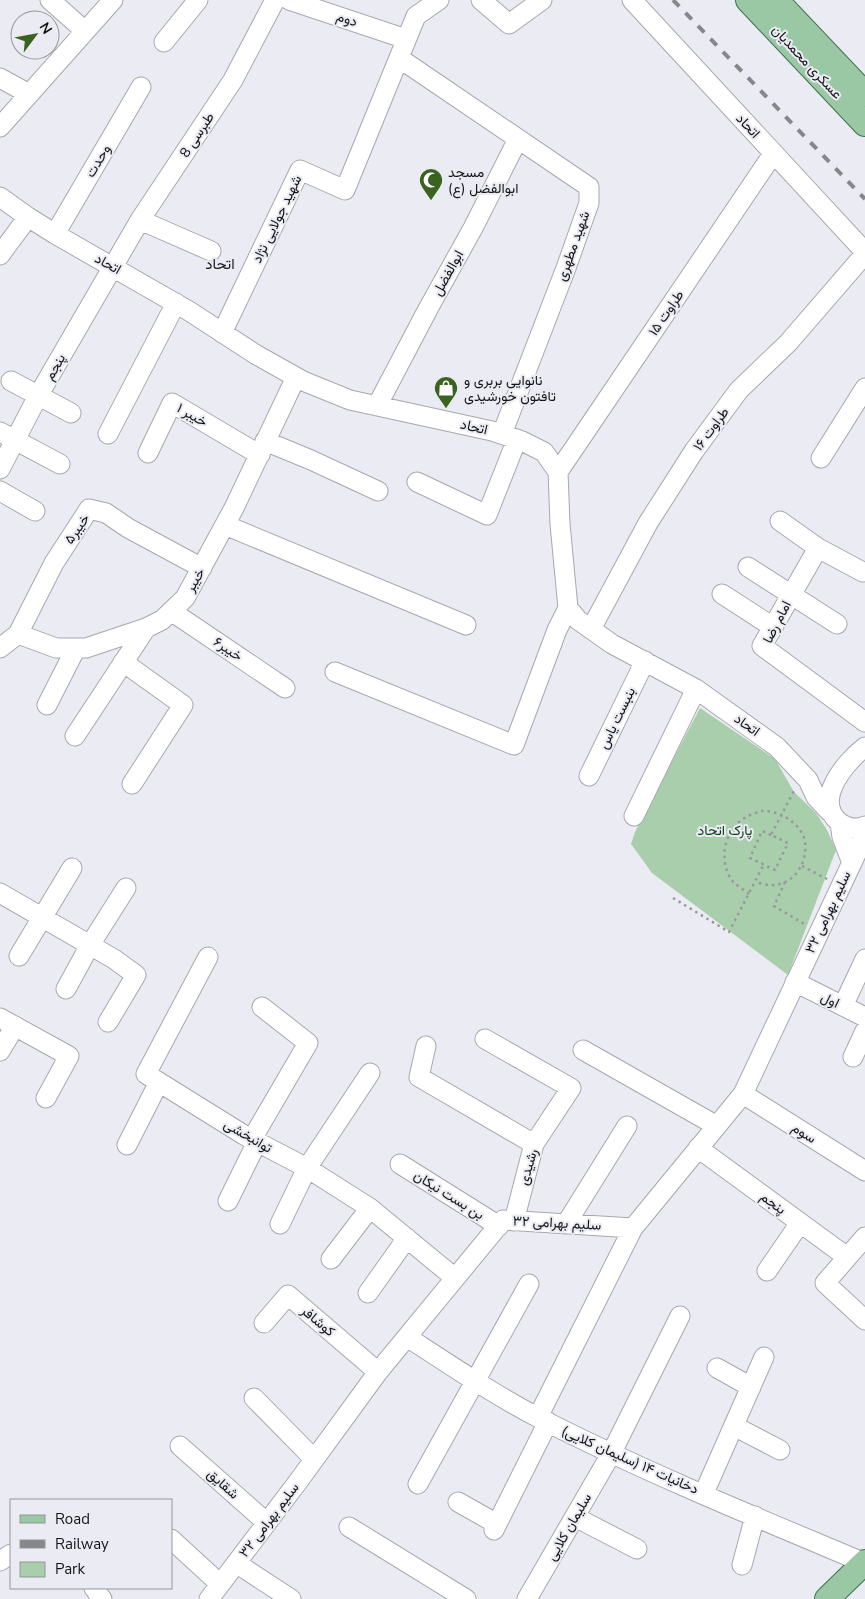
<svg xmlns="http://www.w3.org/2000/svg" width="865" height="1599" viewBox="0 0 865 1599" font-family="'Nunito Sans',Vazirmatn,sans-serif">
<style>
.green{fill:#a9ceab}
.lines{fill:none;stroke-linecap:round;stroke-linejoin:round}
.minor-casing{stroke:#a8a7af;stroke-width:21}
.major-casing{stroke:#40724d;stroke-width:26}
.path{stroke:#98989e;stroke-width:2.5;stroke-dasharray:2.5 4;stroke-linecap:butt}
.minor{stroke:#fff;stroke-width:19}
.major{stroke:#9ac8a5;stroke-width:24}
.rail{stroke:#86868b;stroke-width:4;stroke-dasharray:9 9;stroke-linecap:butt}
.labels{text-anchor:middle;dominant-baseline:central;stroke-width:4;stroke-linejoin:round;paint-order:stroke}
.street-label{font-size:14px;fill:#151518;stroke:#ebebf3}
.poi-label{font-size:14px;fill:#151518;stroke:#ebebf3;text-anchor:start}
.park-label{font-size:14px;fill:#0e4016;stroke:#ebebf3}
.neighbourhood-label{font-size:15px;fill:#151518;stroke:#ebebf3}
</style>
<rect width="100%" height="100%" fill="#ebebf3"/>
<!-- green -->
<path class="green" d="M700,708L775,759L794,792L816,813L827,830L836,850L788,975L652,873L631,844L635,832Z"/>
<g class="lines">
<!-- minor casing -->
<g class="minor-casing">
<path id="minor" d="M50,0L85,31
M289,0L406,39
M481,0L509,24L542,0
M632,0L865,252
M164,42L198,0
M399,58L589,187V203L566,268L502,434
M0,78L29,94
M0,127L113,0
M0,197L28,217L55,234L189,311L255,354L303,381L350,400L492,431L522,441L544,452L558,472L560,524L568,608L578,620L612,644L696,689L777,747L808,780L816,797L830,812
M140,220L211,251
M55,234L141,87
M0,255L28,217
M222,333L300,170L345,190L416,16L439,0
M11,381L71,413
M377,406L428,309L473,228L518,139
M0,432L60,464
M108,434L176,303
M265,441L311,460L378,491
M148,453L172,403L260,455
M821,458L865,388
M0,469L38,396L140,220L233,80L275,0
M558,472L773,154
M417,482L487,515L517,439
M0,491L35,511
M780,521L818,548L863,572
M225,525L466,625
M818,548L762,646L865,722
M748,567L837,624
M722,594L773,627
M171,611L285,688
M591,629L648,523L694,451L739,390L788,343L865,254
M18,634L54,563L89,509L106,513L128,528L202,568
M0,648L18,634L56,648H86L146,628L162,620L185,598L234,508L296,377
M123,662L183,705L132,784
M335,672L514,745L557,630L568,608
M47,705L76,648
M75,736L146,628
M865,747C845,762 813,801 839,822C847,828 856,830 865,826
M589,776L645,661
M634,816L696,689
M840,823L842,837L852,863
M0,893L114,959L136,975L108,1022
M19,956L72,868
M208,957L146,1074L244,1135L307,1168L370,1208L455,1278
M795,982L865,1017
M66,989L90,945L126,888
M843,1006L865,959
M0,1018L69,1056L46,1098
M485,1039L571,1088L534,1144L514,1221
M426,1046L419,1077L534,1144
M583,1050L717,1126
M0,1051L15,1026
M853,1057L865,1031
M743,1094L865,1171
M252,1139L308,1043L262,1007
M127,1145L159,1082
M698,1148L847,1257
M400,1164L499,1226
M228,1201L257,1142
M280,1224L307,1168L370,1073
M566,1224L627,1126
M865,1237L825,1283L865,1320
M331,1259L370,1208
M767,1271L800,1223
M368,1293L407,1238
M264,1323L288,1295L378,1372
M407,1337C450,1365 493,1394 539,1418C645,1472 755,1517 865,1563
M717,1368L751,1387
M254,1398L314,1459
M538,1417L633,1228
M734,1426L780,1450
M180,1446L267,1523
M418,1484L529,1284
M704,1493L764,1357
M458,1502L497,1524
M575,1517L637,1549
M349,1527L466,1599
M494,1530L548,1422
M171,1539L220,1584
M0,1561L11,1554
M236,1563L291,1599
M742,1565L755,1516
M94,1588L102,1599
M209,1599L297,1483L378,1372L503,1220L633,1228L743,1094L865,835
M527,1599L611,1454L680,1316"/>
</g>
<!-- major casing -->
<g class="major-casing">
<path id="major" d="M748,0L865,124
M776,0L865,94
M827,1599L865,1562"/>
</g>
<!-- path -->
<path class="path" d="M771,835L762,831L750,858L775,870L788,843L771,835L795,789
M802,866L827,879
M785,882L774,906L806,925
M749,894C743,889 735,885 731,879C717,856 726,826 750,815C754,814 758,812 761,811C779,810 801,823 805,841C808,863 794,886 770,885C765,885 759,883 755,882
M673,898L729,932L764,864"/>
<!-- minor -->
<use href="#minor" class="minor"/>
<!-- major -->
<use href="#major" class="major"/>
<!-- rail -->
<path class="rail" d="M673,0L865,199"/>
</g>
<!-- icons -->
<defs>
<g id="mosque-pin" transform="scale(1.25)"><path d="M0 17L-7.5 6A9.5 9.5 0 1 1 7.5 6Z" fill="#39631f" stroke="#ebebf3"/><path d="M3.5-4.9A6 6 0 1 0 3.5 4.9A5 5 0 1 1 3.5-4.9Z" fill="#fff"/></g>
<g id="shop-pin" transform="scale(1.25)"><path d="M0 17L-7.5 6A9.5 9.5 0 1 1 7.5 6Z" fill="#39631f" stroke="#ebebf3"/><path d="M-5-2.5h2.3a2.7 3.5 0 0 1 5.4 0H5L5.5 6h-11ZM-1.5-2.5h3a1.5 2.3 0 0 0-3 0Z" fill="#fff"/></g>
</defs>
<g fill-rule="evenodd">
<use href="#mosque-pin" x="431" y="180"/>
<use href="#shop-pin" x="446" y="388"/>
</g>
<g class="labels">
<!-- street labels -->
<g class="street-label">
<text transform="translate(347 19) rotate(18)">دوم</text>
<text transform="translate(807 62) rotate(47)">عسکری محمدیان</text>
<text transform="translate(748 126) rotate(47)">اتحاد</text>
<text transform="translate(197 135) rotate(-57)">طبرسی 8</text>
<text transform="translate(98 161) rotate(-59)">وحدت</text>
<text transform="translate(277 219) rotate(-64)">شهید جولایی نژاد</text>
<text transform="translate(573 246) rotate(-70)">شهید مطهری</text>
<text transform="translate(108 264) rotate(29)">اتحاد</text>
<text transform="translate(448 273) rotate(-61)">ابوالفضل</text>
<text transform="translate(666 313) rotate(-56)">طراوت ۱۵</text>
<text transform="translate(55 367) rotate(-60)">پنجم</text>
<text transform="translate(192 415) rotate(30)">خیبر ۱</text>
<text transform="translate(474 427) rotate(13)">اتحاد</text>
<text transform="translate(711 429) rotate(-54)">طراوت ۱۶</text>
<text transform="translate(77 529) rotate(-55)">خیبر۵</text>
<text transform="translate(195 580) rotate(-60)">خیبر</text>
<text transform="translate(777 622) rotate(-63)">امام رضا</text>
<text transform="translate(228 649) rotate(34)">خیبر۶</text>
<text transform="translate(617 718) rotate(-64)">بنبست یاس</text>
<text transform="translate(747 725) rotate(35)">اتحاد</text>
<text transform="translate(828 912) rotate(-65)">سلیم بهرامی ۳۲</text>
<text transform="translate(830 1000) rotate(26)">اول</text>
<text transform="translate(804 1133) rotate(32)">سوم</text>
<text transform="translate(248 1136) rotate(30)">توانبخشی</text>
<text transform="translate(528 1167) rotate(-74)">رشیدی</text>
<text transform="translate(449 1195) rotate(32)">بن بست نیکان</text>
<text transform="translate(773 1203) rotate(36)">پنجم</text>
<text transform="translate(557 1223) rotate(3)">سلیم بهرامی ۳۲</text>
<text transform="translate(318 1321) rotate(40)">کوشافر</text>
<text transform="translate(630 1460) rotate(24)">دخانیات ۱۴ (سلیمان کلایی)</text>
<text transform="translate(223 1484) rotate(42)">شقایق</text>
<text transform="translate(269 1520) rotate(-53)">سلیم بهرامی ۳۲</text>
<text transform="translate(569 1527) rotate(-60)">سلیمان کلایی</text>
</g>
<!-- poi labels -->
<g class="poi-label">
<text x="448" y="172">مسجد<tspan x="448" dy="16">ابوالفضل (ع)</tspan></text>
<text x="464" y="380">نانوایی بربری و<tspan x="464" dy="16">تافتون خورشیدی</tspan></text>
</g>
<!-- park labels -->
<g class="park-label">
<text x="725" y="830">پارک اتحاد</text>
</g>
<!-- neighbourhood labels -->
<g class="neighbourhood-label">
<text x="220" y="264">اتحاد</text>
</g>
</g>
<!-- legend -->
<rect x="10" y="1499" width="162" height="90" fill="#ebebf3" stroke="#95959b"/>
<rect x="20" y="1515" width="25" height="8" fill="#9ac8a5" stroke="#95959b"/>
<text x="55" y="1524" font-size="15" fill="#151518">Road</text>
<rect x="20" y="1540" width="25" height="8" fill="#86868b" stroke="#95959b"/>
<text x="55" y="1549" font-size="15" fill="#151518">Railway</text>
<rect x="20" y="1562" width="25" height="15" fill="#a9ceab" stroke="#95959b"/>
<text x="55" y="1574" font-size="15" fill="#151518">Park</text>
<!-- north arrow -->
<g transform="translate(35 35) rotate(58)"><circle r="24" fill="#ebebf3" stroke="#95959b"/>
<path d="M0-4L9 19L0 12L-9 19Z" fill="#39631f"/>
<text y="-8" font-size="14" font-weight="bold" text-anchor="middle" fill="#151518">N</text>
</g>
</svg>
